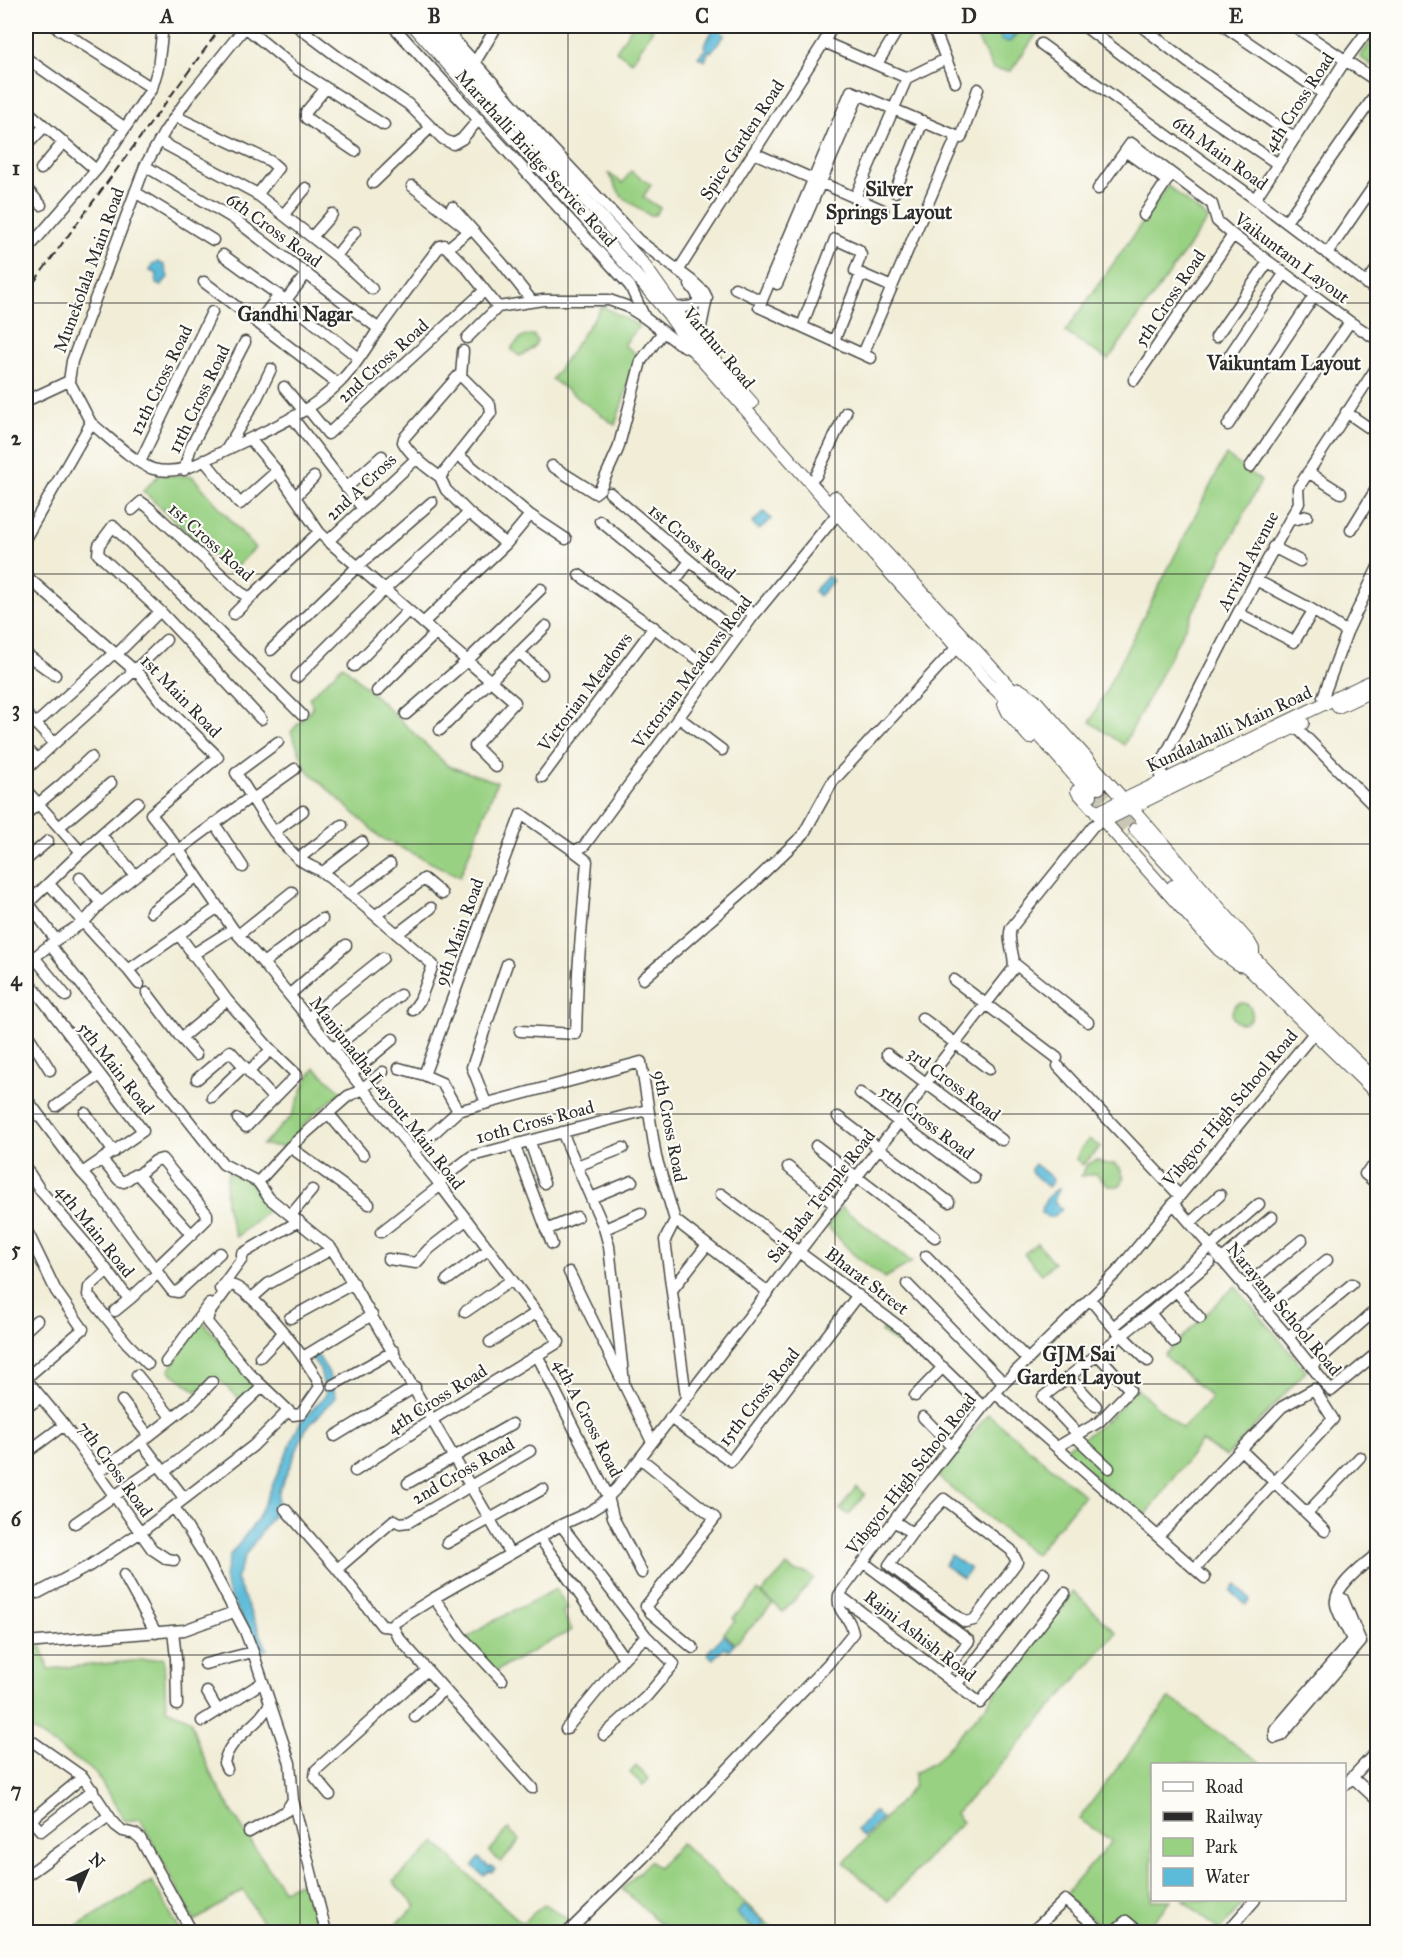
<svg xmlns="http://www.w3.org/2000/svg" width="1403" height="1958" viewBox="0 0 1403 1958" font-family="'IM FELL Great Primer',serif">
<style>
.green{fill:#99d183;stroke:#627e57;stroke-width:1.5}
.water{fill:#5bbbd9;stroke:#437382;stroke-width:1.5}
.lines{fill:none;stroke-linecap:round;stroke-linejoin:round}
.major-tunnel{stroke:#c9c6b5;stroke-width:12;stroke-dasharray:12 6;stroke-linecap:butt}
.minor-casing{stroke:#494845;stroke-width:13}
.major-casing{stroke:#494845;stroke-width:14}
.minor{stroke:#fff;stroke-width:10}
.major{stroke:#fff;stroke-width:12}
.rail{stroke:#2b2b2b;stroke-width:2;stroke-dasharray:9 4.5;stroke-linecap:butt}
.grid{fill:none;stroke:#2b2b2b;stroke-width:1.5;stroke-opacity:0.55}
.labels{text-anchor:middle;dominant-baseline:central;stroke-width:4.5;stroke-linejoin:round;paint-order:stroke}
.street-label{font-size:18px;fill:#2b2b2b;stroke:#fdfcf7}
.neighbourhood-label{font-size:20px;font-weight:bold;fill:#2b2b2b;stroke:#fdfcf7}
.neatline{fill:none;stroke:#2b2b2b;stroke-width:2}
.grid-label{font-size:20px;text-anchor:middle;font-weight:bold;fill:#2b2b2b}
</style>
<rect width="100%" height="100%" fill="#fdfcf7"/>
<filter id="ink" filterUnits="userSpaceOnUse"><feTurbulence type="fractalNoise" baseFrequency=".0167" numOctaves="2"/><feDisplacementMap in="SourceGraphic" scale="12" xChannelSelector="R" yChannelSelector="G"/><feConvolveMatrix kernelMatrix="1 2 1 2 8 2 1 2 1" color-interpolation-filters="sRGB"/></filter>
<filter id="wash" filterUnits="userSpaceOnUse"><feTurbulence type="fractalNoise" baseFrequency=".008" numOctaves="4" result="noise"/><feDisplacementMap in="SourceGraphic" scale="24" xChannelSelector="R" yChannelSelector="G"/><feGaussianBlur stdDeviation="1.35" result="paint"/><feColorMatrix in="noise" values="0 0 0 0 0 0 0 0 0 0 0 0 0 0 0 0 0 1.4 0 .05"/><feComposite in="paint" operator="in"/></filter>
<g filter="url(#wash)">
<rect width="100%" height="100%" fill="#f1edd7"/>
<!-- green -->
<path class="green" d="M632,26H648L653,29L632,62L616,51Z
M971,26H995L1002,41L1014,38L1021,26H1042L1011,71L993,69Z
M1377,32V69L1360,57Z
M631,171L651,185L643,197L660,208L655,215H649L622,197L608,173L623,183Z
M1168,186L1208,219L1108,360L1065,332Z
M602,306L639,326L624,345L638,355L615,425L552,379Z
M530,335H533L537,340C535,349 528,353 519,356L512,350V347L521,338Z
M1226,455L1261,481L1124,745L1090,722Z
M159,475L192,476L255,548L230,573L143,491Z
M343,665L448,766L497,782L460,877L381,838L307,770L291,732L313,707L309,698Z
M1232 1013a10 10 0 1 1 20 0a10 10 0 1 1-20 0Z
M315,1068L342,1092L314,1114L286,1147L262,1145L291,1117L307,1079Z
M1089,1139L1100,1147L1083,1165L1076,1159L1080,1150Z
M1096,1160L1106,1164H1115L1120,1168L1124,1179L1120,1186H1109L1096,1174L1081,1176L1087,1165Z
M228,1172L251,1181L271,1208L236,1237C227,1214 222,1196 228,1172Z
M841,1207L912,1262L885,1278L854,1255L827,1226Z
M1037,1243L1054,1263L1042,1274L1024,1254Z
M1235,1286L1306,1371L1226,1457L1201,1441L1143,1519L1063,1449C1097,1431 1112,1418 1136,1388L1182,1428L1212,1398L1164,1355Z
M201,1320L258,1384L241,1400L215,1376L197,1392L169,1371Z
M887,1324L901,1335L904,1349L881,1332Z
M988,1414L1084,1495L1035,1555L938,1477Z
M856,1487L865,1494L849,1515L840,1509Z
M787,1566L795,1572H805L814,1579L783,1612L762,1593Z
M556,1589L568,1609L562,1612L572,1630L492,1673L461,1642L490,1623Z
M758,1591L773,1604L735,1644L724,1633L735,1621L733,1618Z
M1073,1591L1116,1633L996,1771L955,1814L962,1822L888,1901L844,1863L914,1786V1773L935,1762L983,1709Z
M42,1647L48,1669L164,1658L166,1709L190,1719C207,1782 248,1836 283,1890L306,1880L319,1928L317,1932H268L243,1890L195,1921L140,1819L125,1821L95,1772L26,1726V1648Z
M1170,1698C1200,1719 1229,1742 1260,1762L1258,1764H1152V1900H1171L1146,1930L1126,1914L1109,1932L1064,1896L1112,1841L1079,1819Z
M636,1766L649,1779L643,1785L630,1773Z
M508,1829L520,1840L501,1862L489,1852Z
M436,1842L460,1867L522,1923L545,1904L569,1920L557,1932H388L416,1906L393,1882Z
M681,1843L771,1927L766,1932H670L622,1889L650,1861L658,1868Z
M152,1881L181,1932H67Z
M1182,1900H1246L1220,1931Z"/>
<!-- water -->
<path class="water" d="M995,26H1021L1010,42L1002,41Z
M714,28L718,30L719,29L725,35L711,52L709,50L705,61L698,57L706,48L704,46Z
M158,262L164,265L168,277L161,286L156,284L157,274L150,271L152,264Z
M764,512L771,519L759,530L752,523Z
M828,576L833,581L819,596L814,591Z
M1035,1164L1052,1178L1053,1181L1048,1187L1031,1172V1169Z
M1059,1189L1054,1201L1062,1209L1053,1217H1048L1042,1213C1042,1203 1050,1192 1059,1189Z
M317,1354L328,1371L336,1397L306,1429L279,1491L276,1511L246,1554L236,1579L267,1649L260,1652L227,1590L225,1575L230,1555L257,1520L300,1423L326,1395L320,1369L311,1357Z
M951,1555L970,1569L963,1578L944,1565Z
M1236,1585L1250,1600L1246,1605L1231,1591Z
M724,1635L734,1645L728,1651L724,1647L713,1659L707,1653Z
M874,1811L882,1818L864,1837L857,1830Z
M479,1858L489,1867L491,1866L495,1869L492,1872L489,1871L484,1876L473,1866Z
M744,1905L765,1924L757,1932L736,1913Z"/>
</g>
<g filter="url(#ink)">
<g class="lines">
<!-- major-tunnel -->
<path class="major-tunnel" d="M1099,788L1135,829
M1091,795L1128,836"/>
<!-- minor casing -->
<g class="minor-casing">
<path id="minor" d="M54,26L152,88
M297,26L338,57L408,104L431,127L373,183
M393,26L630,286L645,318L678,343L694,351
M442,26L550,146L638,240L692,281L704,292L707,298L698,341
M933,26L955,82
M1084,26L1174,94L1278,164
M1141,26L1189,63L1295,138
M1224,26L1324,94
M1294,26L1378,82
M245,27L295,68L384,125
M824,42L907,78
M1041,44L1255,199L1378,292
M26,58L124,127
M475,62L494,31
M877,64L900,26
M326,88L306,112V118L355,151
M26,110L96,170
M175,116L270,161L278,168L257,195
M431,127L443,139L453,144L462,139L479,119
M159,141L254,192L336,256L372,289
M26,146L44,127
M1125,151L1167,181
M754,153L883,210
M145,166L234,219L379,329
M41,169L63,143
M412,186L467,229L466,233L448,248
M26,188L41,205
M1098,189L1131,143L1212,204L1217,221L1233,235L1350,322L1378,340
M135,192L213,240
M895,192L923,121
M855,198L907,78L946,59
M1255,199L1345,61L1371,26
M452,207L502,263L532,301
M284,214L306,188
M1144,215L1170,176
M1286,222L1378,91
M312,237L332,214
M26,251L98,168L152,88L158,68L163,26
M1327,254L1378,180
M223,255L281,297L359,358
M336,256L355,232
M678,271L824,42L833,26
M204,282L338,384
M777,284L859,94
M1366,284L1378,267
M735,288L762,301
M286,300L307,273
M674,307C693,308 708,305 690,285
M258,323L279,295
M802,326L835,239L859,250L861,255L855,271L892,287
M1216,337L1268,262
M467,338L498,307
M834,341L861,274
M863,354L957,136
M1229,356L1284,274
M871,358L759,307L851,91L961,138L978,89
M461,376L463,351
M1134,380L1233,235
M284,387L304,411
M26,401L69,381
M308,409L328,434L484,291
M1346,412L1378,434
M292,417L363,509
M91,423C106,435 136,464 153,469C181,476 203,461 226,450C265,431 309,414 340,382C356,366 367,346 380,327C400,300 419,273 440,246L444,245L467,268L498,307L543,300H609L626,306L645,318
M1228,425L1314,296
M250,439L277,471L319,532L328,541L515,702L475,746L496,767
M226,450L257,398L271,369
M204,460L240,504L277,471
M140,462L212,312
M552,466L595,493L600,489L618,449L641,361L663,332
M1250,467L1350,322
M184,470L191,447L245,342
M1308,472L1341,493
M816,476L846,412
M440,477C427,468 411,456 403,442L404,438L458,376H461L490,405L491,413L440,477L446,490L469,513
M346,488L382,456
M610,493L754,615
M295,497L314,477
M132,510L141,502L148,507L240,592L250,598L319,532
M530,515L566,539
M1292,515L1297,519L1307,516
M600,521L739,635
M1351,530L1378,486
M26,537L91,423L69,381L72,361L145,166L165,131L188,98L246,26
M328,541L417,458
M1273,547L1300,561
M579,575L713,670
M26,576L141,676L158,698L218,757L151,814L179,850L233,929L263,963L330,1045L351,1074L438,1182L559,1342L433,1419L355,1471
M1256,580L1311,609L1347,632
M674,582L690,561
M1238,613L1294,642L1313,611
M234,614L250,598
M423,623L506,544L530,515L458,455
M271,650L357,567L432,502
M519,652L542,674
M26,654L55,675
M116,655L160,611
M354,666L408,611
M297,677L383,591L469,513L506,544
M377,691L435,634
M1325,704L1323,697L1347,632L1378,567
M26,714L54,743
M406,714L467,661L541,589
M678,717L722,750
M261,719L160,611L98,554L99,545L113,526L302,715
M39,721L114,653
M1296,727L1378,810
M440,730L546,626
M278,742L236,773C256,802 271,835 299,859C307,866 318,868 326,875C363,904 397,934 433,965L420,1000L413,1010
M26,748L37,759
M26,770C72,726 121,685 166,640
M542,777L654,627
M1160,781L1165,756L1238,613L1299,503L1298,488L1378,365
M26,790L81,852L138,802
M253,799L295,769
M26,814L62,784L91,757
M214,823L243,867
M59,827L111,783
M274,832L303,811
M101,835L135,875
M179,850L252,796
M574,851L584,846L754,615L838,513
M298,859L342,825
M26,860L48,841
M323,872L362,842
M80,878L101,903
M49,884L98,939L128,970L217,908
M349,894L390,864
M26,900L56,940
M26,905L81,852
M151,912L196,877
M376,915L424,879L442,894
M397,934L431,908
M238,935L292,892
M50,945L223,1164L258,1182
M192,955L233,929
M34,957L66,996
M263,963L322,919
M26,964L56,940L84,922L101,903L174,845
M1015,964L1088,1022
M128,970L139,984
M26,978L143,1131L82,1173L26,1098
M643,979L754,882L803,835L833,781L957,647
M954,980L1057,1058
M147,993L181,1038L227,1000L179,935
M289,995L346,945
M227,1000L271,1050L297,1075L246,1127L238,1119
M308,1018L383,958
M922,1018L989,1069
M26,1032L50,1070
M181,1038L196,1055
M333,1049L400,995
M887,1054L1002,1140
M1058,1066L1179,1195
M399,1068L424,1075
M249,1071L271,1050
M351,1074L393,1039
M197,1079L230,1051L274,1099
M363,1088L383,1072
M364,1089L348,1096L290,1147L258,1182L269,1198L332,1249L339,1260L510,1554
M860,1093L974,1178
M212,1097L244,1066
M486,1103L472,1067L507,964
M56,1106L99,1076
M458,1111L442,1083L424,1075L521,814L574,851L587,861L578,972L576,1034L520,1031
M85,1113L114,1152
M328,1113L363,1155
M838,1117L949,1202
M562,1132L604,1228L609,1246L624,1383
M530,1142L544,1183
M515,1146L552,1244
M816,1146L935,1237
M290,1147L369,1204
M413,1152L458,1111L641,1062L656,1157L675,1220L768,1292
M102,1160L119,1180L124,1182L134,1175H138L155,1161L162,1159L207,1214V1219L202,1224L155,1269
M1378,1162L1365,1174L1378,1185
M577,1166L623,1148
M788,1167L835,1205
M26,1168L40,1190L93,1252L126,1295L131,1298L158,1273L92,1184L82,1173
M138,1175L192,1235
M438,1182L472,1156L647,1110
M721,1194L905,1331L983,1407
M591,1198L632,1181
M1173,1203L1288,1337L1331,1391L1378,1352
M291,1215L312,1190
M675,1220L665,1240L686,1396
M1190,1223L1220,1195
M26,1229L56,1291L83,1329L26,1378
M605,1229L641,1213
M546,1230L577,1217
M381,1232L441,1185
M1210,1247L1259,1204
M926,1256L1028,1360
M388,1259L416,1263L429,1249L466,1220
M1221,1260L1272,1217
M107,1271L89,1287L88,1295L127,1343L148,1364
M569,1272L652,1442
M158,1273L172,1291L178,1292L220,1253
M447,1280L489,1249
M907,1284L1004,1383
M230,1285C250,1286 315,1367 320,1387L301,1414L293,1415L248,1372L207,1322L209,1313Z
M1244,1287L1302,1240
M220,1289L242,1259V1254L299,1221
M672,1290L707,1245
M1176,1291L1200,1318
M252,1298L268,1284L332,1249
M1090,1299L1113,1327L1148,1361
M115,1311L131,1298
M1264,1311L1327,1260
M465,1312L512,1280
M1150,1313L1174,1342
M290,1318L354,1283
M1113,1327L1206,1251
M26,1330L37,1320
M1288,1337L1352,1284
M490,1342L536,1313
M537,1355L608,1496L613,1517L642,1573
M260,1357L283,1333
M303,1357L372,1315
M166,1362L209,1304
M1312,1366L1378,1308
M137,1375L172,1418
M1069,1377L1096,1406
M26,1379L64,1425
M333,1385L394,1351
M995,1393L1205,1578
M915,1396L943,1367
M122,1401L149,1436
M26,1408L41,1397
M923,1417L952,1447
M670,1418L731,1461L858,1295
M1073,1429L1043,1397L1150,1313L1210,1262
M335,1436L415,1387
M1076,1437L1109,1468
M141,1442L194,1401L212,1382
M1057,1447L1099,1422L1130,1390L1098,1355
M1241,1450L1325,1531
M26,1453L64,1425L152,1549L167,1559L174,1560
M640,1458L715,1518L646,1606L651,1613L693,1648
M164,1472L216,1431L260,1389
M97,1473L141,1442L184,1498
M408,1483L512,1424
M174,1507L208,1561L245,1631L253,1652L290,1763L293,1800L325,1928L323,1932
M285,1509L337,1569L382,1626L393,1627
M1307,1513L1360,1457
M894,1521L912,1533L944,1499L1011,1550L1017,1562L974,1620L965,1622L889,1565L912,1533
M75,1523L159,1465
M561,1525L646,1636L674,1664L646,1697L604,1735
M1162,1532L1282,1407L1314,1389L1333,1419L1198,1565
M540,1538L624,1658
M447,1543L543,1489
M863,1562L969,1641L943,1674
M337,1569L394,1520L400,1523L409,1522L530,1451
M124,1575L156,1633
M38,1593L89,1566L141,1532L253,1446L285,1414
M839,1595L980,1703L1065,1593
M434,1598L461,1636L502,1680
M393,1627L394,1623L434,1598L561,1525L587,1513L600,1505L617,1488L899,1122L941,1062L1013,969C1017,956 1006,944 1011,928L1093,826L1104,821
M393,1627L398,1637L532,1788
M173,1631L176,1658L177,1705
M26,1643L184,1630L234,1612
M205,1664L253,1652
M956,1685L1044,1573
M207,1692L218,1711
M415,1717L444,1689
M202,1721L263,1682
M566,1729L624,1658L646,1636
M26,1737L83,1777L115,1825L123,1831L135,1834L140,1838L192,1932
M1275,1738V1730L1352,1640C1348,1630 1337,1613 1336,1604C1333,1587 1366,1563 1378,1553
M1275,1738L1281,1736L1361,1642L1343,1599L1337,1596
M227,1769L224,1763C229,1736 259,1727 270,1703
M1352,1777L1378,1801
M1344,1786L1378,1750
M330,1795L315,1777L316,1770L427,1670
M31,1820L83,1777
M26,1824L31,1820L41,1831L93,1790
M249,1832L286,1811L293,1800
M26,1876L109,1816
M568,1932L644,1857L828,1664L853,1633C851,1615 836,1615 839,1595L904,1507L983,1407L1004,1383L1117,1272L1314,1033
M1032,1932L1065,1900L1102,1932
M1113,1932L1126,1921L1139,1932
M1227,1932L1255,1900"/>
</g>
<!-- major casing -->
<g class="major-casing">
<path id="major" d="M414,26L634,273L669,315L694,351L867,547L989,683L1018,711L1091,795
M430,26L644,265L698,341L752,403
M835,497C923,594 1014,689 1099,788
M1019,689L1034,699L1123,799
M1004,704L1009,714L1030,738
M1338,707L1378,688
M1077,791L1219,950L1239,965L1246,966
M1131,807L1249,942L1253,949V957
M1096,813L1378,678
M1104,821L1303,723
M1135,829C1214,916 1293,1001 1378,1082
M1173,886L1246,966L1378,1095"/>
</g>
<!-- minor -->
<use href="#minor" class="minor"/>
<!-- major -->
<use href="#major" class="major"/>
<!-- rail -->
<path class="rail" d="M26,293L222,26"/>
</g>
</g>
<!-- grid -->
<path class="grid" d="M300,26V1932M568,26V1932M835,26V1932M1103,26V1932M26,303H1378M26,574H1378M26,844H1378M26,1114H1378M26,1384H1378M26,1655H1378"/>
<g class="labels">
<!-- street labels -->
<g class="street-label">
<text transform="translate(1299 102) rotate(-57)">4th Cross Road</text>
<text transform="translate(742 140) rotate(-57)">Spice Garden Road</text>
<text transform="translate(1220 153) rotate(36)">6th Main Road</text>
<text transform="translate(536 158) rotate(48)">Marathalli Bridge Service Road</text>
<text transform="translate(274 230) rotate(36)">6th Cross Road</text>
<text transform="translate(1292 258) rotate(37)">Vaikuntam Layout</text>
<text transform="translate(89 270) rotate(-70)">Munekolala Main Road</text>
<text transform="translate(1170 298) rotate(-56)">5th Cross Road</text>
<text transform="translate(719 348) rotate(50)">Varthur Road</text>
<text transform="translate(383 361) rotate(-42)">2nd Cross Road</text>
<text transform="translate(161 380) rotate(-64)">12th Cross Road</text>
<text transform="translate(199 399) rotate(-64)">11th Cross Road</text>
<text transform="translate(361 487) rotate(-43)">2nd A Cross</text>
<text transform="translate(211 542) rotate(42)">1st Cross Road</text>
<text transform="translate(692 542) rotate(40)">1st Cross Road</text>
<text transform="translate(1248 561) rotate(-62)">Arvind Avenue</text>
<text transform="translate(692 672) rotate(-53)">Victorian Meadows Road</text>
<text transform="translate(585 692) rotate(-53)">Victorian Meadows</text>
<text transform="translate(181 696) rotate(46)">1st Main Road</text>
<text transform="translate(1229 729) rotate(-25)">Kundalahalli Main Road</text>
<text transform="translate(459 932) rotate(-70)">9th Main Road</text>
<text transform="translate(116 1068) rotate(52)">5th Main Road</text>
<text transform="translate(954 1084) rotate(37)">3rd Cross Road</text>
<text transform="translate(387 1093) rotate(52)">Manjunadha Layout Main Road</text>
<text transform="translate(1230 1108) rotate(-50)">Vibgyor High School Road</text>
<text transform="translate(535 1122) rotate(-15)">10th Cross Road</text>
<text transform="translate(927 1122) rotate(37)">5th Cross Road</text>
<text transform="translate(670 1126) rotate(79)">9th Cross Road</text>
<text transform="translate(821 1196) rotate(-52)">Sai Baba Temple Road</text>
<text transform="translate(95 1231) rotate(51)">4th Main Road</text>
<text transform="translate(867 1281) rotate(37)">Bharat Street</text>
<text transform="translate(1284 1309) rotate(50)">Narayana School Road</text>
<text transform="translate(759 1397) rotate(-52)">15th Cross Road</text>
<text transform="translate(437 1399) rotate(-32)">4th Cross Road</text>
<text transform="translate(588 1418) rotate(63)">4th A Cross Road</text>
<text transform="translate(115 1469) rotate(54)">7th Cross Road</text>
<text transform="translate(463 1471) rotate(-30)">2nd Cross Road</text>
<text transform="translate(911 1474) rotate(-52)">Vibgyor High School Road</text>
<text transform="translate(920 1636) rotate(38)">Rajni Ashish Road</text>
</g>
<!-- neighbourhood labels -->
<g class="neighbourhood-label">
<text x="889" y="189">Silver<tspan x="889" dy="23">Springs Layout</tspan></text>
<text x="295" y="314">Gandhi Nagar</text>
<text x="1284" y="363">Vaikuntam Layout</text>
<text x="1079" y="1354">GJM Sai<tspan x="1079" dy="23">Garden Layout</tspan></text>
</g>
</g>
<!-- margin -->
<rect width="1403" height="1958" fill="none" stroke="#fdfcf7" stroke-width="66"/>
<!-- legend -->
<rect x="1151" y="1763" width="195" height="138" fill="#fdfcf7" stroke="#a9a8a5" stroke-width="1.5"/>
<rect x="1163" y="1782" width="30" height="9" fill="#ffffff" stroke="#a9a8a5" stroke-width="1.5"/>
<text x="1205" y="1793" font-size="18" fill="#2b2b2b">Road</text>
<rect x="1163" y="1812" width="30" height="9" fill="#2b2b2b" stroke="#a9a8a5" stroke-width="1.5"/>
<text x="1205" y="1823" font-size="18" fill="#2b2b2b">Railway</text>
<rect x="1163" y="1838" width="30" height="18" fill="#99d183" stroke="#a9a8a5" stroke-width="1.5"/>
<text x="1205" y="1853" font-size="18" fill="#2b2b2b">Park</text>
<rect x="1163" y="1868" width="30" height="18" fill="#5bbbd9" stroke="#a9a8a5" stroke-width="1.5"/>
<text x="1205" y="1883" font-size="18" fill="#2b2b2b">Water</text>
<!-- north arrow -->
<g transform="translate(87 1871) rotate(44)" stroke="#fdfcf7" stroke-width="4.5" paint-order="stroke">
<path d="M0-4.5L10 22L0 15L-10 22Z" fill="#2b2b2b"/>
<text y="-9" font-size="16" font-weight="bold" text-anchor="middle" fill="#2b2b2b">N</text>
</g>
<rect x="33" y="33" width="1337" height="1892" class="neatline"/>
<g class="grid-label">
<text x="167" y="23">A</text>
<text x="434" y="23">B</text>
<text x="702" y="23">C</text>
<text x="969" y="23">D</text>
<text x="1236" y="23">E</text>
<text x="16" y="175">1</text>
<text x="16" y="445">2</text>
<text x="16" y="716">3</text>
<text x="16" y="986">4</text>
<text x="16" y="1256">5</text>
<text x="16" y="1526">6</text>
<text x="16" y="1797">7</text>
</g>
</svg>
